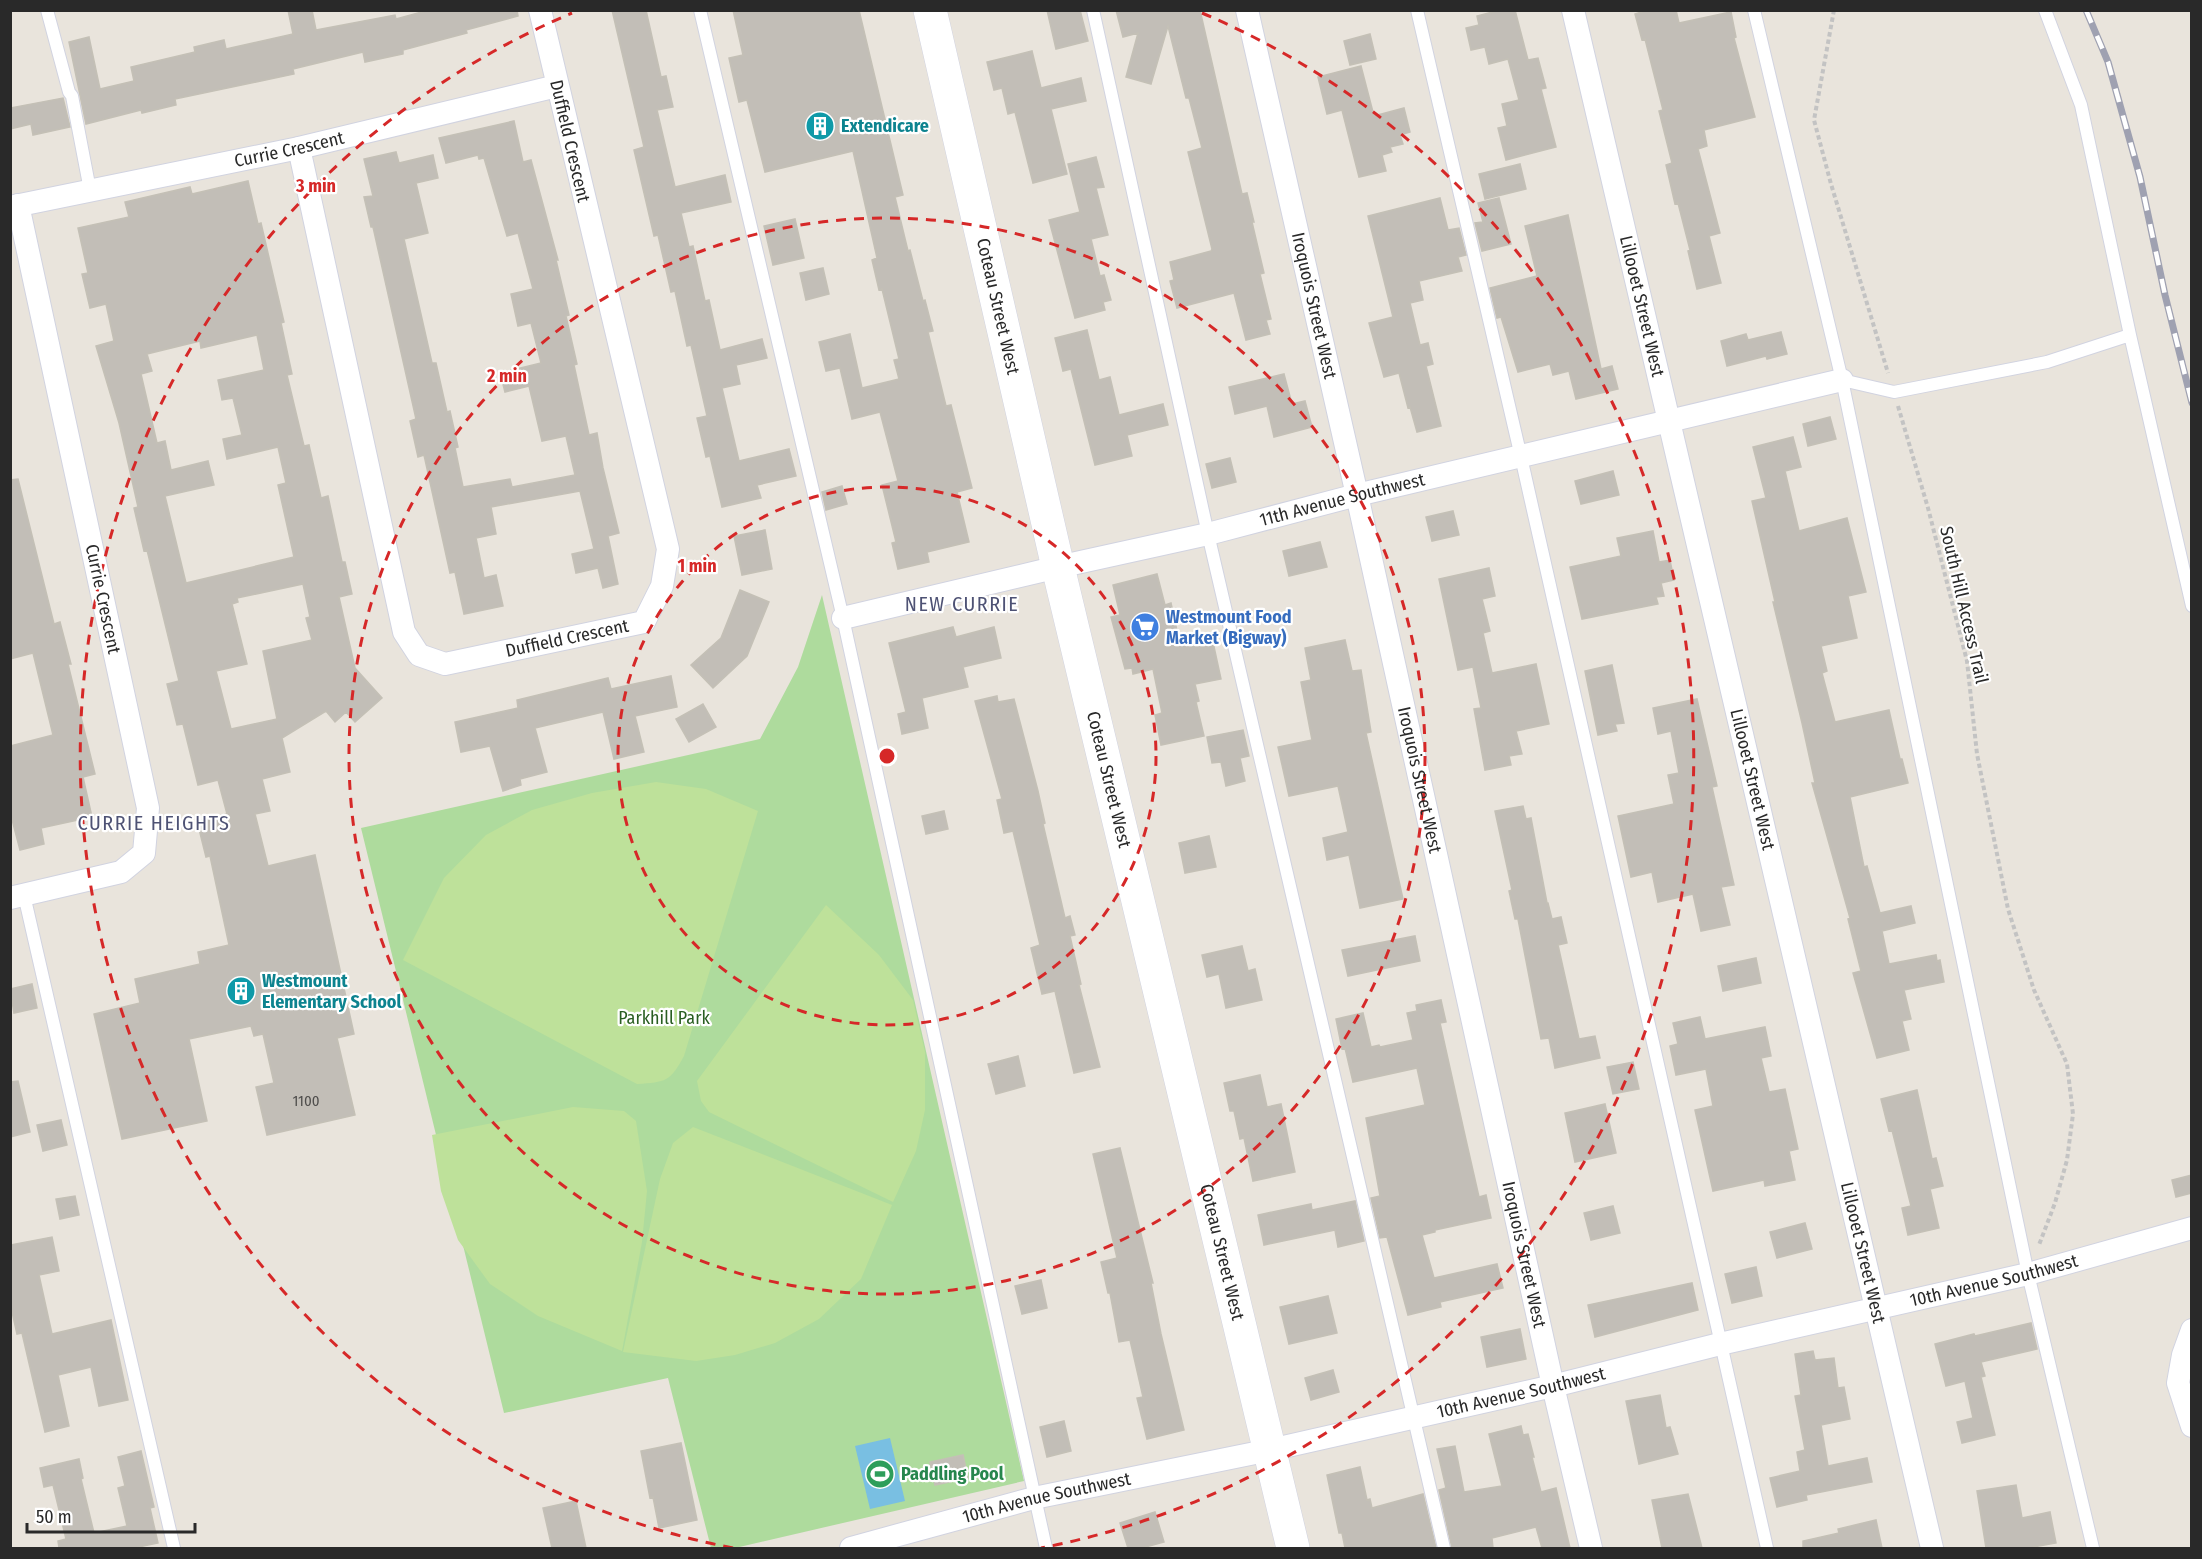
<svg xmlns="http://www.w3.org/2000/svg" width="2202" height="1559" viewBox="0 0 2202 1559" font-family="'Fira Sans Condensed',sans-serif">
<style>
.green{fill:#aedb9d}
.pitch{fill:#bee19a}
.water{fill:#79bfe2}
.building{fill:#c2beb7;stroke:#c4c0b6;stroke-width:1.5;fill-rule:evenodd}
.lines{fill:none;stroke-linecap:round;stroke-linejoin:round}
.lane-casing{stroke:#d1d3e0;stroke-width:14}
.street-casing{stroke:#d1d3e0;stroke-width:24}
.secondary-casing{stroke:#d1d3e0;stroke-width:34}
.path{stroke:#c3c3c3;stroke-width:4;stroke-dasharray:4.5 3;stroke-linecap:butt}
.lane{stroke:#fff;stroke-width:12}
.street{stroke:#fff;stroke-width:22}
.secondary{stroke:#fff;stroke-width:33}
.rail-casing{stroke:#9fa1b1;stroke-width:7}
.rail{stroke:#fff;stroke-width:4.5;stroke-dasharray:14;stroke-linecap:butt}
.ring{fill:none;stroke:#d62828;stroke-width:3;stroke-dasharray:10 8}
.labels{text-anchor:middle;dominant-baseline:central;stroke-width:4.5;stroke-linejoin:round;paint-order:stroke}
.number-label{font-size:15px;fill:#4f4e4c}
.culture-label{font-size:18px;font-weight:bold;fill:#0d838f;stroke:#fff;text-anchor:start}
.street-label{font-size:18px;fill:#292929;stroke:#fff}
.shop-label{font-size:18px;font-weight:bold;fill:#366cbe;stroke:#fff;text-anchor:start}
.park-label{font-size:18px;fill:#295e21;stroke:#fff}
.leisure-label{font-size:18px;font-weight:bold;fill:#27864d;stroke:#fff;text-anchor:start}
.neighbourhood-label{font-size:20px;letter-spacing:1.5px;fill:#4e5274;stroke:#fff}
.centre{fill:#d62828;stroke:#fff;stroke-width:3}
.ring-label{font-size:18px;text-anchor:middle;font-weight:bold;fill:#d62828;stroke:#fff;stroke-width:4.5;stroke-linejoin:round;paint-order:stroke}
</style>
<rect width="100%" height="100%" fill="#e9e4dc"/>
<!-- green -->
<path class="green" d="M822,595L1024,1481L735,1548H711L668,1378L504,1413L361,828L760,739L798,667Z"/>
<!-- pitch -->
<path class="pitch" d="M656,782L706,789L758,811L684,1056C670,1082 666,1082 637,1084L403,960L444,878L486,835L532,810L592,793Z
M826,905L879,955L913,1000L925,1052V1110L916,1151L893,1202L709,1112L701,1101L697,1081Z
M573,1107L624,1111L636,1121L647,1191L642,1242L622,1351L538,1316L490,1284L458,1240L441,1191L432,1135Z
M693,1127L892,1205L861,1279L819,1319L775,1343L735,1355L696,1361L623,1352L660,1179L673,1143Z"/>
<!-- water -->
<path class="water" d="M890,1438L905,1501L870,1509L855,1446Z"/>
<!-- building -->
<path class="building" d="M288,10H312L316,30L395,15L396,19L429,10H517L518,16L466,30L467,33L403,50V54L365,62L363,52L293,69L294,74L175,99L176,105L142,113L141,110L86,124L69,42L89,37L100,89L134,81L131,67L195,52L194,47L224,40L226,49L293,34Z
M612,10H646L661,77L666,76L673,107L657,110L675,187L725,175L731,202L681,213L689,247L693,246L705,301L709,300L720,350L762,339L767,358L736,365L740,384L722,388L739,461L789,449L796,476L757,485L761,498L722,507L710,456L706,457L697,418L707,416L691,345L687,346L675,291L671,292L658,235L654,236L634,150L644,147Z
M733,10H859L903,195L895,197L908,251L910,250L923,301L925,300L933,331L928,332L946,406L951,405L972,488L957,492L969,542L927,552L929,562L898,569L892,543L896,542L882,485L898,481L880,412L852,419L840,368L826,371L819,342L850,334L862,388L899,379L894,360L899,359L882,289L879,290L872,260L877,258L853,151L765,172L747,100L739,102L729,58L743,55Z
M1047,10H1080L1088,41L1056,49Z
M1116,10H1200L1242,194L1247,193L1254,222H1252L1264,273L1260,274L1271,319L1266,320L1270,334L1246,340L1234,293L1177,308L1170,281L1174,280L1170,262L1211,251L1212,249L1188,152L1202,148L1189,98H1186L1168,26L1151,84L1126,77L1138,33L1123,37Z
M1500,10H1515L1528,60L1538,58L1546,88L1541,89L1556,147L1506,160L1498,128L1507,126L1502,104L1519,100L1508,59L1489,64L1485,47L1471,50L1466,28L1479,25L1477,16Z
M1648,10H1676L1679,23L1731,12L1736,37L1734,38L1755,117L1704,130L1707,146L1698,149L1720,233L1709,236L1721,283L1697,289L1688,251L1690,250L1678,203L1675,204L1666,165L1672,163L1659,111L1663,110L1645,39L1642,40L1635,14Z
M1370,34L1376,59L1350,65L1344,41Z
M1032,51L1041,88L1081,78L1086,101L1051,109L1067,174L1033,183L1015,112L1008,114L1002,88L994,90L987,62Z
M1361,66L1374,116L1404,108L1410,132L1400,135L1403,144L1390,147L1392,152L1382,155L1386,171L1359,177L1342,110L1327,114L1318,77Z
M63,98L70,127L33,135L31,124L10,129V108Z
M514,121L523,162L531,160L558,260H556L569,315L566,316L577,364L574,365L589,435L597,433L603,468L619,533L608,536L618,584L603,588L598,568L576,573L572,554L594,549L580,491L491,507L496,534L476,538L484,578L496,575L503,606L464,614L455,572L450,573L424,455L418,457L410,421L416,419L373,227H371L364,197L373,196L364,159L396,152L399,163L433,155L438,178L416,183L428,233L404,239L432,363H436L447,412L450,411L458,447L455,448L463,487L510,479L512,487L575,475L566,436L542,441L529,386L505,392L500,373L541,363L531,323L518,326L511,294L533,289L518,233L507,236L484,158L479,159L478,155L446,163L439,138Z
M1096,157L1104,187L1096,188L1108,235L1091,239L1100,276L1104,275L1111,300L1103,302L1105,310L1075,318L1049,220L1080,212L1068,164Z
M1520,164L1526,189L1485,199L1479,174Z
M248,181L258,224L261,223L284,322L281,323L292,374L287,375L304,446L309,445L321,498L328,496L342,562H345L352,594L339,597L355,668L382,698L355,722L346,712L335,722L326,711L282,738L290,772L262,779L270,811L255,814L268,866L315,855L354,1034L337,1038L355,1115L267,1135L256,1087L274,1083L263,1034L254,1036L251,1026L189,1039L207,1121L122,1139L94,1014L140,1003L135,979L200,964L198,952L229,945L210,856L206,857L197,821L227,814L218,780L198,785L183,724L177,725L167,684L179,681L147,550L144,551L134,508L138,507L119,423L96,346L114,341L106,304L90,308L82,274L88,273L78,228L129,217L125,202L190,187L192,194ZM257,335L264,370L218,380L222,400L233,398L242,435L223,439L227,459L278,447L286,483L278,485L294,557L186,583L165,496L214,485L208,461L171,470L165,441L157,443L141,374L152,371L147,354L200,341L201,348ZM303,584L310,617L306,618L312,640L263,651L277,719L231,729L216,671L247,664L232,604L238,602L237,598Z
M1440,198L1448,230L1459,228L1466,255L1458,257L1462,271L1419,281L1423,300L1410,303L1420,345L1428,343L1433,364L1426,366L1441,426L1417,432L1410,407L1408,408L1399,373L1384,377L1369,323L1393,317L1368,216Z
M1499,198L1511,244L1482,251L1475,223L1483,222L1478,203Z
M1568,215L1601,369L1612,366L1618,389L1576,399L1569,371L1553,375L1550,364L1518,372L1501,317L1497,318L1490,288L1537,276L1525,226Z
M795,219L804,258L773,265L764,226Z
M823,268L829,294L806,300L800,273Z
M1087,330L1099,380L1110,377L1119,415L1163,404L1168,425L1127,435L1132,456L1095,465L1071,369L1063,371L1055,338Z
M1781,332L1787,354L1767,359L1766,356L1727,366L1721,341L1746,334L1748,340Z
M1284,374L1292,404L1305,401L1312,427L1274,437L1267,406L1235,414L1229,387Z
M1830,417L1836,439L1808,446L1803,424Z
M1793,437L1801,467L1785,471L1799,531L1847,518L1866,592L1848,596L1857,638L1821,646L1827,671L1822,673L1835,722L1889,710L1900,759H1902L1908,783L1850,797L1864,867L1867,866L1880,913L1911,906L1915,923L1882,931L1889,964L1936,955L1937,961L1940,960L1944,982L1904,990L1911,1019L1902,1021L1909,1050L1877,1058L1853,973L1861,971L1848,919L1850,918L1812,783H1815L1802,723L1773,602H1775L1752,501L1766,498L1753,447Z
M1230,458L1236,482L1212,488L1206,464Z
M1613,471L1619,495L1581,504L1575,481Z
M18,479L54,624L60,622L71,664H68L95,774L83,777L92,817L41,828L44,844L20,850L10,812V746L53,735L33,653L10,659V480Z
M842,486L847,504L826,510L822,492Z
M1453,511L1459,535L1432,541L1426,517Z
M765,530L772,569L742,575L734,536Z
M1653,531L1659,562L1670,560L1674,580L1661,583L1664,596L1656,597L1658,604L1582,619L1570,567L1621,556L1617,538Z
M1320,542L1327,567L1289,576L1283,551Z
M1489,568L1495,596L1482,599L1490,631L1483,633L1492,673L1536,664L1549,724L1516,731L1522,754L1509,756L1511,765L1485,770L1474,709L1481,708L1473,667L1458,670L1439,579Z
M1157,574L1165,605L1171,603L1179,640L1211,633L1221,679L1195,684L1199,701L1196,702L1204,736L1161,745L1155,715L1162,713L1153,669L1133,674L1132,668L1125,669L1111,617L1120,615L1113,585Z
M740,590L769,602L747,656L713,688L691,665L721,638Z
M953,627L956,637L994,627L1001,658L963,667L968,687L922,698L928,728L902,734L898,714L906,712L889,643Z
M1345,640L1352,671L1361,670L1371,732L1366,733L1403,899L1360,908L1349,855L1327,860L1323,838L1348,832L1338,786L1289,796L1278,747L1312,740L1301,682L1311,680L1305,648Z
M1612,665L1624,723L1615,724L1617,731L1598,735L1585,671Z
M671,676L677,707L635,716L644,752L614,759L603,712L535,728L547,772L520,779L521,785L503,791L490,746L461,752L455,722L518,708L517,700L608,678L611,689Z
M997,696L998,702L1014,699L1038,791L1045,823L1043,824L1065,918L1070,916L1075,935L1070,936L1081,984L1079,985L1100,1067L1074,1073L1055,991L1042,994L1031,948L1040,945L1028,894L1013,831L1004,833L997,800L1002,799L975,701Z
M1697,699L1717,786L1712,787L1734,885L1721,887L1730,925L1701,931L1693,894L1658,902L1652,872L1631,877L1618,816L1674,804L1668,775L1679,773L1671,731L1658,734L1653,708Z
M703,704L716,727L689,742L676,719Z
M1243,730L1249,756L1240,758L1245,781L1226,786L1221,762L1212,763L1207,737Z
M1523,806L1526,819L1531,818L1547,903H1548L1552,919L1561,917L1567,943L1558,945L1579,1039L1595,1036L1600,1058L1555,1068L1549,1038L1541,1039L1518,919H1515L1509,891L1512,890L1495,811Z
M944,811L948,829L926,834L922,816Z
M1209,836L1216,867L1185,873L1179,843Z
M1415,936L1420,961L1348,976L1342,950Z
M1242,946L1248,971L1255,969L1262,1000L1226,1008L1219,974L1207,977L1202,955Z
M1756,958L1761,983L1723,991L1718,966Z
M32,984L37,1008L14,1013L10,989Z
M1441,1000L1446,1022L1440,1023L1464,1131L1479,1197L1486,1195L1491,1218L1435,1230V1232L1422,1235L1434,1278L1497,1264L1503,1288L1440,1302L1441,1307L1408,1315L1387,1237L1380,1238L1371,1198L1380,1196L1366,1118L1425,1105L1417,1068L1353,1082L1345,1048L1342,1049L1336,1019L1363,1013L1371,1047L1379,1045L1380,1047L1413,1040L1407,1013L1417,1011L1416,1005Z
M1700,1017L1705,1039L1765,1027L1771,1056L1761,1058L1769,1092L1785,1089L1798,1149L1789,1151L1795,1180L1765,1186L1764,1180L1713,1191L1695,1110L1713,1106L1706,1069L1676,1075L1670,1046L1678,1044L1673,1023Z
M1018,1056L1025,1086L996,1094L988,1064Z
M1633,1062L1639,1089L1613,1094L1607,1067Z
M1260,1075L1267,1107L1281,1104L1295,1172L1253,1181L1244,1138L1240,1139L1234,1111H1230L1224,1083Z
M18,1081L30,1132L10,1137V1082Z
M1917,1090L1932,1159L1936,1158L1943,1186L1930,1189L1939,1228L1908,1235L1902,1208L1911,1206L1892,1130L1889,1131L1881,1099Z
M1605,1104L1616,1153L1575,1162L1565,1113Z
M61,1120L67,1145L43,1151L37,1125Z
M1120,1148L1153,1283H1151L1161,1334L1184,1430L1147,1439L1137,1398L1143,1397L1130,1340L1119,1342L1110,1293H1108L1101,1262L1117,1258L1093,1154Z
M2192,1175V1193L2176,1197L2172,1180Z
M75,1196L79,1215L60,1219L56,1199Z
M1355,1201L1364,1241L1338,1247L1335,1230L1264,1245L1258,1215L1311,1204L1312,1210Z
M1613,1206L1620,1233L1591,1240L1584,1213Z
M1805,1223L1812,1249L1777,1258L1770,1232Z
M52,1237L59,1271L39,1275L52,1334L111,1320L128,1400L99,1406L91,1367L58,1375L69,1426L45,1432L22,1333L17,1334L10,1303V1245Z
M1756,1267L1762,1296L1732,1303L1725,1274Z
M1041,1280L1047,1308L1022,1314L1015,1286Z
M1692,1283L1698,1310L1595,1337L1588,1305Z
M1328,1296L1337,1333L1289,1344L1280,1307Z
M2031,1323L2037,1349L1981,1362L1985,1376L1981,1377L1995,1435L1962,1443L1957,1422L1973,1418L1965,1381L1946,1386L1935,1344L1974,1334L1975,1336Z
M1520,1329L1526,1359L1487,1367L1481,1337Z
M1813,1351L1815,1360L1834,1358L1838,1388L1844,1387L1850,1419L1821,1425L1828,1466L1867,1458L1872,1482L1806,1495L1807,1500L1777,1507L1770,1478L1800,1471L1797,1452L1805,1450L1795,1396L1801,1395L1795,1354Z
M1333,1370L1339,1392L1311,1400L1305,1378Z
M1660,1395L1666,1428L1670,1427L1678,1454L1639,1464L1626,1401Z
M1064,1421L1071,1451L1047,1457L1040,1427Z
M1521,1426L1523,1435L1528,1434L1534,1457H1532L1541,1492L1556,1488L1570,1548H1542L1536,1527L1492,1538L1493,1548H1452L1439,1490L1446,1488L1437,1449L1455,1446L1464,1492L1502,1486L1489,1434Z
M681,1443L697,1520L659,1528L653,1497L650,1498L641,1451Z
M141,1451L154,1507L150,1508L158,1543L134,1548H59L58,1541L66,1539L53,1485L44,1487L40,1468L79,1459L83,1478L81,1479L94,1533L127,1526L118,1488L125,1486L118,1457Z
M963,1455L968,1478L935,1485L930,1462Z
M1360,1467L1367,1500L1370,1499L1372,1508L1423,1494L1436,1548H1345L1342,1533H1339L1327,1475Z
M2016,1485L2022,1518L2050,1512L2056,1543L2028,1548H1986L1977,1491Z
M1688,1494L1702,1548H1662L1652,1500Z
M576,1501L586,1548H552L543,1508Z
M1155,1512L1164,1542L1142,1548H1128L1120,1523Z
M1876,1520L1882,1548H1803V1541L1839,1533L1838,1529Z"/>
<g class="lines">
<!-- lane casing -->
<g class="lane-casing">
<path id="lane" d="M47,10L69,92L72,96L90,190
M700,10L843,618L1046,1548
M1093,10L1208,534L1444,1548
M1417,10L1521,457L1767,1548
M1754,10L1842,380L2028,1274L2093,1548
M2045,10L2081,105L2130,335L2192,606
M1842,380L1894,392L2047,362L2130,335
M24,895L174,1548"/>
</g>
<!-- street casing -->
<g class="street-casing">
<g id="street">
<path id="s1" d="M1247,10L1357,495L1553,1386L1591,1548"/>
<path id="s2" d="M1573,10L1932,1548"/>
<path id="s3" d="M299,148L404,632L419,655L445,664L644,622L662,586L668,549L540,10"/>
<path id="s4" d="M10,207L299,148L557,86"/>
<path id="s5" d="M843,618L1058,567L1208,534L1357,495L1842,380"/>
<path d="M10,898L121,872L144,853L148,808L18,205"/>
<path d="M2192,1330L2183,1355L2178,1383L2192,1426"/>
<path id="s6" d="M851,1548L1034,1498L1270,1450L1553,1386L1720,1344L2028,1274L2192,1228"/>
</g>
</g>
<!-- secondary casing -->
<g class="secondary-casing">
<g id="secondary">
<path id="s7" d="M930,10L1058,567L1293,1548"/>
</g>
</g>
<!-- path -->
<path class="path" d="M1834,10L1814,120L1831,184L1888,373
M1898,406L1928,508L1967,661L1977,754L2008,909L2034,990L2067,1064L2073,1114L2067,1160L2055,1203L2039,1245"/>
<!-- lane -->
<use href="#lane" class="lane"/>
<!-- street -->
<use href="#street" class="street"/>
<!-- secondary -->
<use href="#secondary" class="secondary"/>
<!-- rail casing -->
<g class="rail-casing">
<path id="rail" d="M2086,10L2108,62L2140,177L2165,295L2192,403"/>
</g>
<!-- rail -->
<use href="#rail" class="rail"/>
</g>
<!-- distance rings -->
<g class="ring">
<circle cx="887" cy="756" r="269"/>
<circle cx="887" cy="756" r="538"/>
<path d="M733 1548A807 807 0 0 1 572 13M1202 13A807 807 0 0 1 1041 1548"/>
</g>
<!-- icons -->
<defs>
<g id="building-disc" transform="scale(1.5)"><circle r="9.5" fill="#0f9aa8" stroke="#fff"/><path d="M-4-6H4V6H1V3H-1V6H-4ZM-2.5-4.3h1.7v1.8h-1.7ZM.8-4.3h1.7v1.8H.8ZM-2.5-1h1.7V.8h-1.7ZM.8-1h1.7V.8H.8Z" fill="#fff"/></g>
<g id="supermarket-disc" transform="scale(1.5)"><circle r="9.5" fill="#3f7fe0" stroke="#fff"/><path d="M-6-5.5h2.5l.6 2H6L4.5 2H-2.5L-4.4-4H-6ZM-1.5 3.2a1.3 1.3 0 1 0 .1 0ZM3 3.2a1.3 1.3 0 1 0 .1 0Z" fill="#fff"/></g>
<g id="stadium-disc" transform="scale(1.5)"><circle r="9.5" fill="#2e9e5b" stroke="#fff"/><path d="M0-5a6.5 5 0 1 0 0 10a6.5 5 0 1 0 0-10ZM-3.5-1.8h7v3.6h-7Z" fill="#fff"/></g>
</defs>
<g fill-rule="evenodd">
<use href="#building-disc" x="820" y="126"/>
<use href="#supermarket-disc" x="1145" y="627"/>
<use href="#building-disc" x="241" y="991"/>
<use href="#stadium-disc" x="880" y="1474"/>
</g>
<g class="labels">
<!-- number labels -->
<g class="number-label">
<text x="306" y="1101">1100</text>
</g>
<!-- culture labels -->
<g class="culture-label">
<text x="841" y="126">Extendicare</text>
<text x="262" y="981">Westmount<tspan x="262" dy="21">Elementary School</tspan></text>
</g>
<!-- street labels -->
<g class="street-label">
<text transform="translate(570 141) rotate(77)">Duffield Crescent</text>
<text stroke="none"><textPath href="#s4" startOffset="285">Currie Crescent</textPath></text>
<text stroke="none"><textPath href="#s1" startOffset="303">Iroquois Street West</textPath></text>
<text stroke="none"><textPath href="#s2" startOffset="304">Lillooet Street West</textPath></text>
<text stroke="none"><textPath href="#s7" startOffset="304">Coteau Street West</textPath></text>
<text stroke="none"><textPath href="#s5" startOffset="513">11th Avenue Southwest</textPath></text>
<text transform="translate(103 599) rotate(78)">Currie Crescent</text>
<text transform="translate(1964 605) rotate(77)">South Hill Access Trail</text>
<text stroke="none"><textPath href="#s3" startOffset="675">Duffield Crescent</textPath></text>
<text stroke="none"><textPath href="#s1" startOffset="789">Iroquois Street West</textPath></text>
<text stroke="none"><textPath href="#s2" startOffset="790">Lillooet Street West</textPath></text>
<text stroke="none"><textPath href="#s7" startOffset="790">Coteau Street West</textPath></text>
<text stroke="none"><textPath href="#s7" startOffset="1276">Coteau Street West</textPath></text>
<text stroke="none"><textPath href="#s2" startOffset="1276">Lillooet Street West</textPath></text>
<text stroke="none"><textPath href="#s1" startOffset="1275">Iroquois Street West</textPath></text>
<text stroke="none"><textPath href="#s6" startOffset="1174">10th Avenue Southwest</textPath></text>
<text stroke="none"><textPath href="#s6" startOffset="688">10th Avenue Southwest</textPath></text>
<text stroke="none"><textPath href="#s6" startOffset="202">10th Avenue Southwest</textPath></text>
</g>
<!-- shop labels -->
<g class="shop-label">
<text x="1166" y="617">Westmount Food<tspan x="1166" dy="21">Market (Bigway)</tspan></text>
</g>
<!-- park labels -->
<g class="park-label">
<text x="664" y="1018">Parkhill Park</text>
</g>
<!-- leisure labels -->
<g class="leisure-label">
<text x="901" y="1474">Paddling Pool</text>
</g>
<!-- neighbourhood labels -->
<g class="neighbourhood-label">
<text x="962" y="604">NEW CURRIE</text>
<text x="154" y="823">CURRIE HEIGHTS</text>
</g>
</g>
<circle cx="887" cy="756" r="9" class="centre"/>
<g class="ring-label">
<text x="316" y="192">3 min</text>
<text x="507" y="382">2 min</text>
<text x="697" y="572">1 min</text>
</g>
<!-- border -->
<rect width="2202" height="1559" fill="none" stroke="#292929" stroke-width="24"/>
<!-- scale -->
<path d="M27 1523v9h168v-9" fill="none" stroke="#292929" stroke-width="3"/>
<text x="36" y="1523" font-size="18" fill="#292929" stroke="#ffffff" stroke-width="4.5" paint-order="stroke">50 m</text>
</svg>
